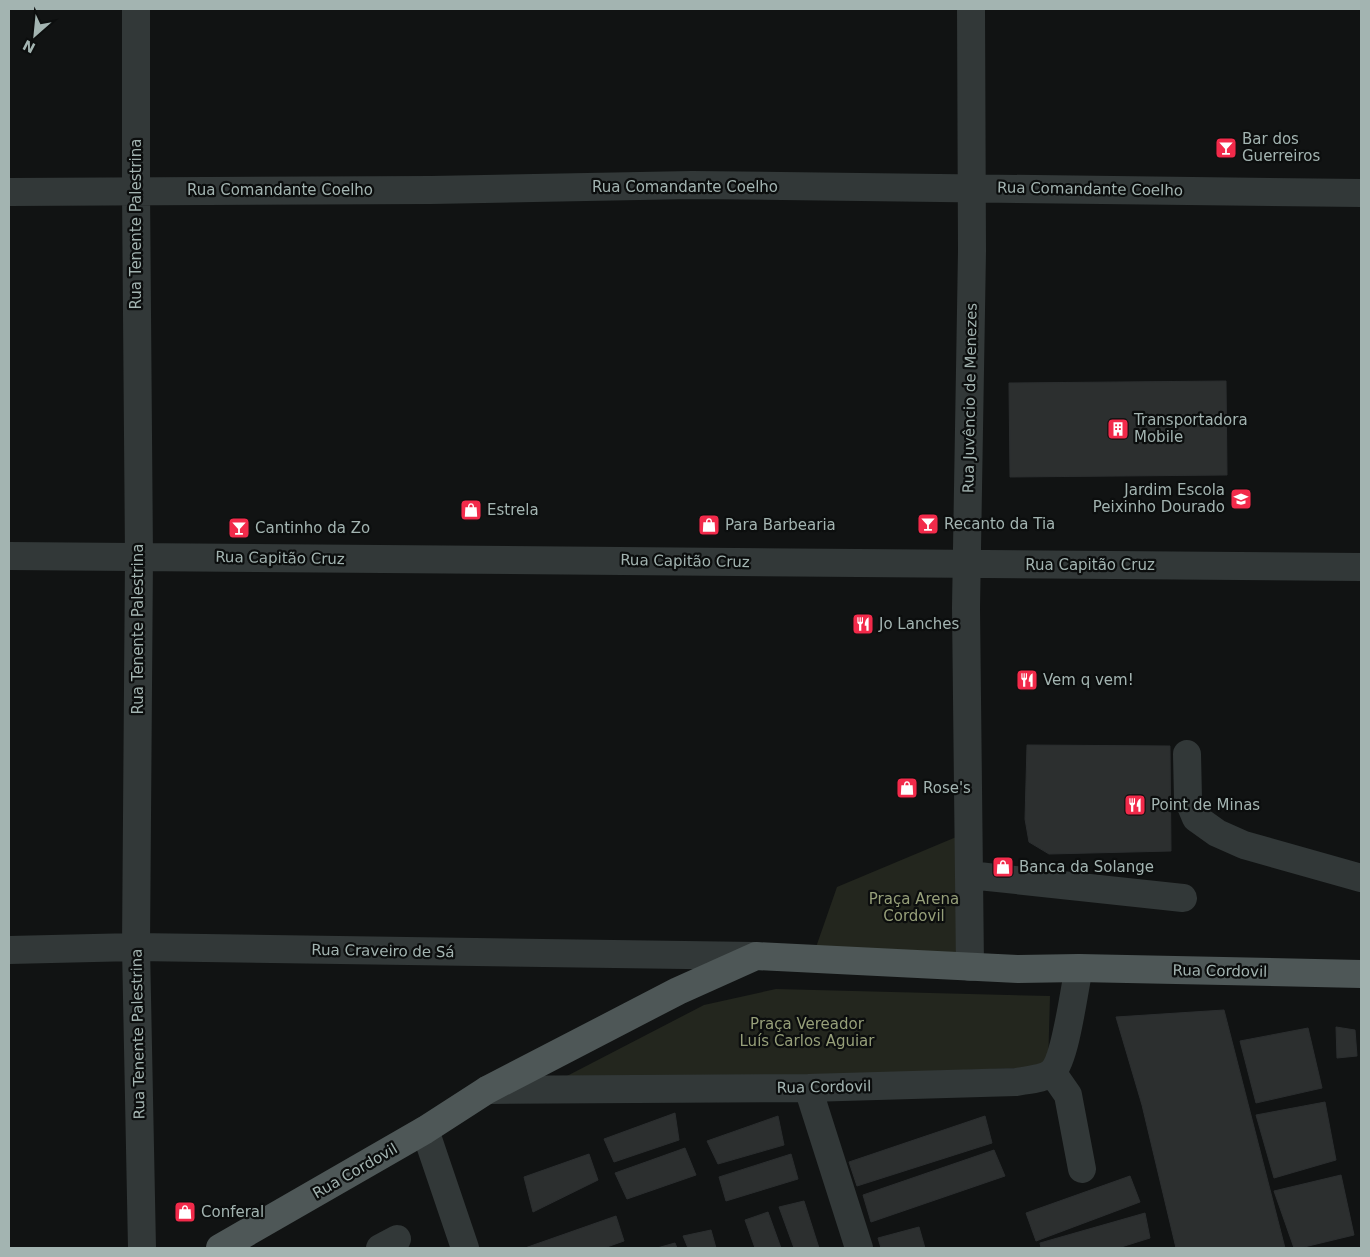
<svg xmlns="http://www.w3.org/2000/svg" width="1370" height="1257" viewBox="0 0 1370 1257" font-family="'DejaVu Sans',sans-serif">
<style>
.green{fill:#23261e}
.building{fill:#2c2f2f;stroke:#2b2e2f}
.lines{fill:none;stroke-linecap:round;stroke-linejoin:round}
.minor{stroke:#323838;stroke-width:28}
.major{stroke:#4e5757;stroke-width:28}
.labels{text-anchor:middle;dominant-baseline:central;stroke-width:4.5;stroke-linejoin:round;paint-order:stroke}
.poi-label{font-size:15px;fill:#a3b4b1;stroke:#0c0e0e;text-anchor:start}
.street-label{font-size:15px;fill:#a3b4b1;stroke:#0c0e0e}
.park-label{font-size:15px;fill:#969f79;stroke:#0c0e0e}
</style>
<rect width="100%" height="100%" fill="#111313"/>
<!-- green -->
<path class="green" d="M961,835L962,957L815,950L837,887Z
M776,989L1050,996L1048,1067L801,1076L565,1077L704,1005Z"/>
<!-- building -->
<path class="building" d="M1226,381L1227,475L1010,477L1009,383Z
M1027,745L1170,746L1171,851L1049,854L1029,842L1025,819Z
M1224,1010L1285,1248H1176L1142,1105L1116,1017Z
M1336,1027L1355,1030L1357,1056L1337,1058Z
M1308,1028L1322,1088L1256,1103L1240,1041Z
M1325,1102L1336,1160L1274,1178L1256,1115Z
M675,1113L679,1140L614,1162L604,1139Z
M778,1116L784,1145L718,1164L707,1141Z
M985,1116L992,1143L857,1186L849,1162Z
M685,1148L696,1175L627,1199L615,1173Z
M994,1150L1005,1176L871,1222L863,1195Z
M589,1154L598,1180L533,1212L524,1177Z
M791,1154L798,1179L726,1201L719,1177Z
M1341,1175L1354,1235L1300,1248H1294L1274,1191Z
M1130,1176L1140,1202L1036,1241L1026,1213Z
M804,1201L819,1248H794L779,1207Z
M768,1212L781,1248H755L745,1220Z
M1145,1213L1150,1238L1118,1248H1041L1040,1243Z
M616,1216L624,1241L604,1248H525Z
M919,1227L925,1248H881L878,1238Z
M711,1230L716,1248H688L683,1236Z
M675,1243L677,1248H657Z"/>
<g class="lines">
<!-- minor -->
<path class="minor" d="M136,9V191L139,557L136,947L142,1248
M9,192L431,190L692,185L1361,193
M9,556L1361,567
M1187,754L1188,799L1196,818L1217,833L1244,845L1361,878
M969,875L1183,898
M9,950L136,947L756,956
M970,967L966,608L972,251L971,9
M1052,1072L1068,1095L1082,1169
M808,1088L859,1248
M487,1090L808,1088L1016,1082C1026,1080 1046,1079 1053,1071C1066,1057 1074,989 1079,968
M425,1130L465,1248
M380,1248L397,1239"/>
<!-- major -->
<path class="major" d="M220,1248L425,1130L487,1090L678,991L756,956L1018,969L1079,968L1361,974"/>
</g>
<!-- icons -->
<defs>
<g id="bar-square" transform="scale(1.125)"><rect x="-9" y="-9" width="18" height="18" rx="4" fill="#f22a4a" stroke="#0c0e0e"/><path d="M-6-5H6L.8 .8V4.5H3.5V6h-7V4.5H-.8V.8Z" fill="#fff"/></g>
<g id="building-square" transform="scale(1.125)"><rect x="-9" y="-9" width="18" height="18" rx="4" fill="#f22a4a" stroke="#0c0e0e"/><path d="M-4-6H4V6H1V3H-1V6H-4ZM-2.5-4.3h1.7v1.8h-1.7ZM.8-4.3h1.7v1.8H.8ZM-2.5-1h1.7V.8h-1.7ZM.8-1h1.7V.8H.8Z" fill="#fff"/></g>
<g id="school-square" transform="scale(1.125)"><rect x="-9" y="-9" width="18" height="18" rx="4" fill="#f22a4a" stroke="#0c0e0e"/><path d="M0-5L7-2L0 1L-7-2ZM-4 1L0 2.5L4 1V4Q0 6-4 4Z" fill="#fff"/></g>
<g id="shop-square" transform="scale(1.125)"><rect x="-9" y="-9" width="18" height="18" rx="4" fill="#f22a4a" stroke="#0c0e0e"/><path d="M-5-2.5h2.3a2.7 3.5 0 0 1 5.4 0H5L5.5 6h-11ZM-1.5-2.5h3a1.5 2.3 0 0 0-3 0Z" fill="#fff"/></g>
<g id="restaurant-square" transform="scale(1.125)"><rect x="-9" y="-9" width="18" height="18" rx="4" fill="#f22a4a" stroke="#0c0e0e"/><path d="M-5-6h1v4h1v-4h1v4h1v-4h1v5L-1.5 .5V6h-2V.5L-5-1ZM5-6V6H3V1.5H1.5Q1.5-4 5-6Z" fill="#fff"/></g>
</defs>
<g fill-rule="evenodd">
<use href="#bar-square" x="1226" y="148"/>
<use href="#building-square" x="1118" y="429"/>
<use href="#school-square" x="1241" y="499"/>
<use href="#shop-square" x="471" y="510"/>
<use href="#bar-square" x="928" y="524"/>
<use href="#shop-square" x="709" y="525"/>
<use href="#bar-square" x="239" y="528"/>
<use href="#restaurant-square" x="863" y="624"/>
<use href="#restaurant-square" x="1027" y="680"/>
<use href="#shop-square" x="907" y="788"/>
<use href="#restaurant-square" x="1135" y="805"/>
<use href="#shop-square" x="1003" y="867"/>
<use href="#shop-square" x="185" y="1212"/>
</g>
<g class="labels">
<!-- poi labels -->
<g class="poi-label">
<text x="1242" y="139">Bar dos<tspan x="1242" dy="17">Guerreiros</tspan></text>
<text x="1134" y="420">Transportadora<tspan x="1134" dy="17">Mobile</tspan></text>
<text x="1225" y="490" text-anchor="end">Jardim Escola<tspan x="1225" dy="17">Peixinho Dourado</tspan></text>
<text x="487" y="510">Estrela</text>
<text x="944" y="524">Recanto da Tia</text>
<text x="725" y="525">Para Barbearia</text>
<text x="255" y="528">Cantinho da Zo</text>
<text x="879" y="624">Jo Lanches</text>
<text x="1043" y="680">Vem q vem!</text>
<text x="923" y="788">Rose's</text>
<text x="1151" y="805">Point de Minas</text>
<text x="1019" y="867">Banca da Solange</text>
<text x="201" y="1212">Conferal</text>
</g>
<!-- street labels -->
<g class="street-label">
<text x="685" y="187">Rua Comandante Coelho</text>
<text transform="translate(1090 189) rotate(1)">Rua Comandante Coelho</text>
<text x="280" y="190">Rua Comandante Coelho</text>
<text transform="translate(136 224) rotate(-90)">Rua Tenente Palestrina</text>
<text transform="translate(970 398) rotate(-89)">Rua Juvêncio de Menezes</text>
<text transform="translate(280 558) rotate(1)">Rua Capitão Cruz</text>
<text transform="translate(685 561) rotate(1)">Rua Capitão Cruz</text>
<text x="1090" y="565">Rua Capitão Cruz</text>
<text transform="translate(138 629) rotate(-90)">Rua Tenente Palestrina</text>
<text transform="translate(383 951) rotate(1)">Rua Craveiro de Sá</text>
<text transform="translate(1220 971) rotate(1)">Rua Cordovil</text>
<text transform="translate(138 1034) rotate(-91)">Rua Tenente Palestrina</text>
<text transform="translate(824 1087) rotate(-1)">Rua Cordovil</text>
<text transform="translate(355 1171) rotate(-30)">Rua Cordovil</text>
</g>
<!-- park labels -->
<g class="park-label">
<text x="914" y="899">Praça Arena<tspan x="914" dy="17">Cordovil</tspan></text>
<text x="807" y="1024">Praça Vereador<tspan x="807" dy="17">Luís Carlos Aguiar</tspan></text>
</g>
</g>
<!-- border -->
<rect width="1370" height="1257" fill="none" stroke="#a3b4b1" stroke-width="20"/>
<!-- north arrow -->
<g transform="translate(35 35) rotate(207)" stroke="#0c0e0e" stroke-width="4" paint-order="stroke">
<path d="M0-4L9 19L0 12L-9 19Z" fill="#a3b4b1"/>
<text y="-8" font-size="14" font-weight="bold" text-anchor="middle" fill="#a3b4b1">N</text>
</g>
</svg>
